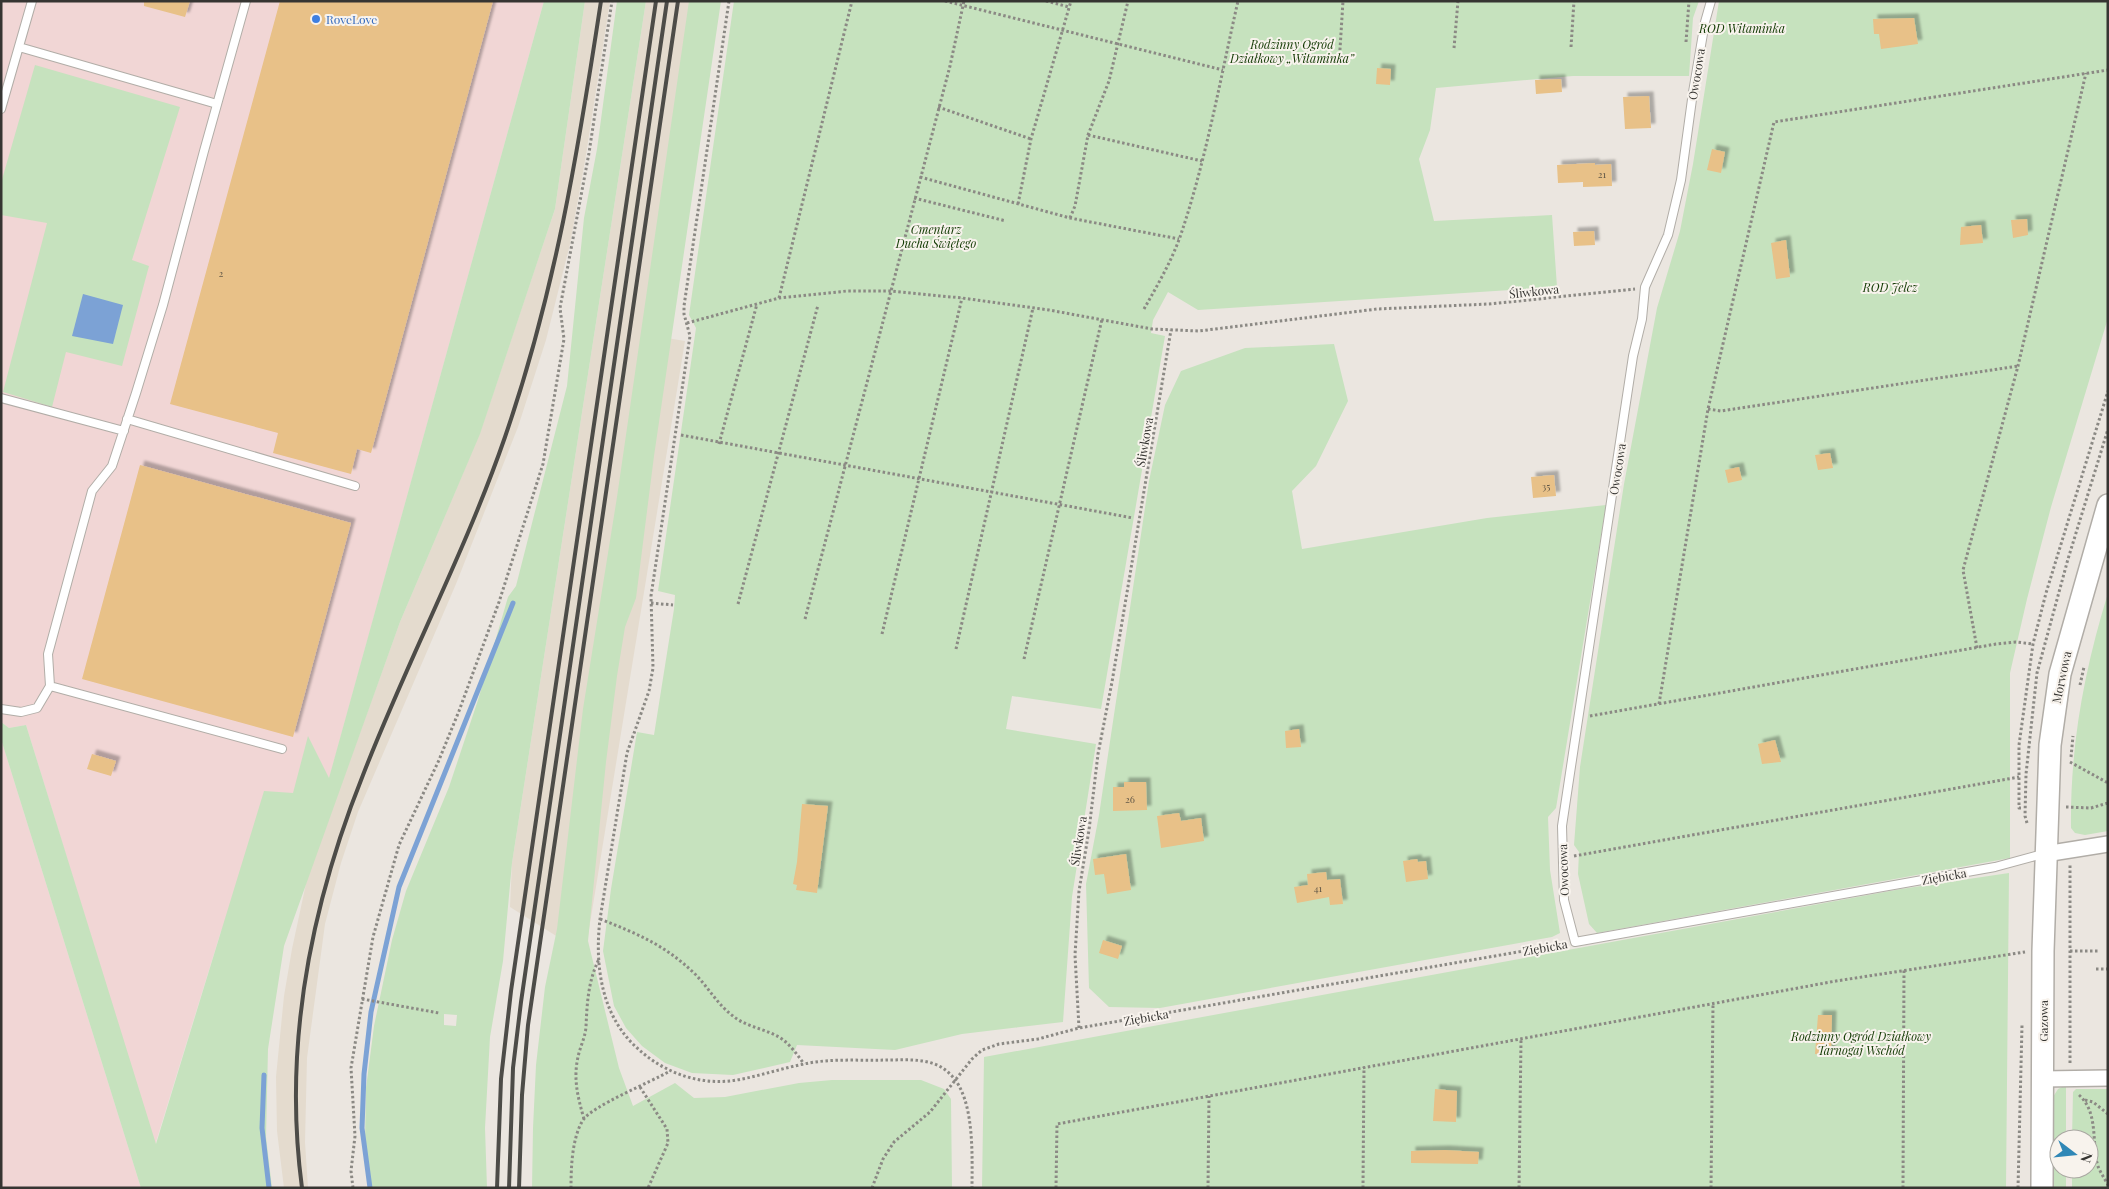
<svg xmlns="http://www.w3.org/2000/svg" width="2109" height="1189" viewBox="0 0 2109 1189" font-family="'Playfair Display',serif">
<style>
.commercial{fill:#f1d6d5}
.built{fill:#e4dbce}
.green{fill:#c6e2be;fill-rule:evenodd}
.water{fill:#7ca2d5}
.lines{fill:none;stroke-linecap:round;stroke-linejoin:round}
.stream{stroke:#7ca2d5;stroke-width:5}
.building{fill:#e8c188;filter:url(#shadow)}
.lane-casing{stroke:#b1ada7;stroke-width:10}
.street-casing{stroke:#b1ada7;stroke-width:18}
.secondary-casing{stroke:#b1ada7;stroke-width:24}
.path{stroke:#8b8984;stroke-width:3;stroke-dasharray:2.5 2.5;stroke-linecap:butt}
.lane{stroke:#fff;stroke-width:8}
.street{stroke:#fff;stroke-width:15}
.secondary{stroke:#fff;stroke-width:21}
.rail{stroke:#4d4c48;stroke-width:4}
.shop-dot{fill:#3f7fe0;stroke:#f8f3ed;stroke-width:2}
.labels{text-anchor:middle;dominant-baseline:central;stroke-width:4;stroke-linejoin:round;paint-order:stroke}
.number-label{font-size:10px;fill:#625848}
.shop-label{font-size:12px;fill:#366cbe;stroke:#f8f3ed;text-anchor:start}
.park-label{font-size:12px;font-style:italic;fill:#123a03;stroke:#f8f3ed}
.street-label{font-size:12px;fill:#363532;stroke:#f8f3ed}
</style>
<defs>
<filter id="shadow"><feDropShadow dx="4.5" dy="-4.5" stdDeviation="1" flood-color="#0004"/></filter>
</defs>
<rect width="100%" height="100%" fill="#ebe6e0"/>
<!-- commercial -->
<path class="commercial" d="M1,1H544L329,779L221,931L155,1145L26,725L9,728L1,722Z
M1,739L141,1188H1Z"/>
<!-- built -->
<path class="built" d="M585,1H610L585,161L570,244L546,340L518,427L456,584L358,812L341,863L325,924L307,1058L305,1142L308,1188H284L277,1131L276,1077L284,996L292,949L307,879L400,622L480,433L555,209Z
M646,1H716L667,338L685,341L585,954L510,907L512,863Z"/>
<!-- green -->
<path class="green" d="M544,1H585L555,209L480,434L400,622L284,946L268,1049L266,1137L272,1188H141L1,739V722L9,728L26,725L156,1144L264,791L293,793L308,736L329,778Z
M617,1H646L512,863L503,961L490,1037L485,1128L487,1188H371L365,1142L366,1088L374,1026L392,940L406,891L449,787L478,700L508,597L516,586L567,386L584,218L597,149ZM444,1014L457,1015L456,1026L444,1025Z
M689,1H721L654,456L636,598L625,627L617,676L606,762L588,941L619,1068L633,1106L675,1083L694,1098L725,1097L799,1083L832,1080H921L944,1089L951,1099L952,1188H532L533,1128L536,1065L545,987L557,929L583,709L617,497Z
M734,1H1699L1693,18L1689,76H1573L1436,88L1430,130L1419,159L1434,221L1552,215L1557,287L1198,310L1168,292L1153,320L1151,333L1165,336L1101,709L1012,696L1006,729L1096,744L1072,897L1063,1022L962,1034L895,1050L797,1045L790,1062L733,1075L692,1073L665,1063L642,1046L626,1028L614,1006L603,951L611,889L637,732L654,735L674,609L675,595L658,591L696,328L689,315Z
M1719,1H2108V318L2051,507L2027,599L2010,673V858L1597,933L1589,924L1578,874L1579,852L1574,845L1580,767L1624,484L1657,308L1680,231L1693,164Z
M35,65L180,107L132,260L149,266L122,366L66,352L52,407L3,392L47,223L1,215V183Z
M1334,344L1348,401L1316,466L1292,491L1302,549L1487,518L1606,505L1556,808L1548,817L1550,870L1560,933L1552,937L1160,1008L1109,1007L1089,988L1086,884L1099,815L1149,481L1165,405L1181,371L1245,348Z
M2108,593V831L2085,835L2075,833L2071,828C2070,746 2084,671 2108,593Z
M2009,873L2006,1188H982L984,1057L1901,889Z
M2066,1085V1139H2059V1169H2066V1188H2052L2053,1097L2058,1089Z
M2076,1089H2108V1188H2072V1169H2089V1139H2072L2073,1092Z"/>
<!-- water -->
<path class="water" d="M83,294L123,305L113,344L72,336Z"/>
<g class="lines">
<!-- stream -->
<path class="stream" d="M264,1075L262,1128L269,1188
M370,1188L362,1128L364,1074L371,1012L399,887L513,603"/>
</g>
<!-- building -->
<path class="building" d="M144,1H190L185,17L144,6Z
M280,1H493L371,453L357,449L351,474L273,453L278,433L170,404Z
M1914,18L1918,44L1881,49L1879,34H1874L1873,19Z
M1377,68L1391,69L1390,85L1376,84Z
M1561,79L1562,92L1536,94L1535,80Z
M1649,96L1651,128L1625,129L1623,97Z
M1712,149L1725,152L1721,173L1707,170Z
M1595,163V165L1611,164L1612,186L1583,187V182L1558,183L1557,165Z
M2027,219L2028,235L2013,238L2011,220Z
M1981,225L1983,243L1960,245L1961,227Z
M1594,231L1595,245L1574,246L1573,232Z
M1786,240L1790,277L1776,279L1771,243Z
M1830,453L1833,468L1818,470L1815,455Z
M140,465L351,523L293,737L82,679Z
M1739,467L1742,480L1728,483L1725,470Z
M1554,475L1556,496L1533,498L1531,477Z
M1299,729L1301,747L1286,748L1285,731Z
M1775,740L1781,762L1762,764L1758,744Z
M92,754L116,761L111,776L87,769Z
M1124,782H1146L1147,810L1113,811V787H1124Z
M802,804L828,806L817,893L796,890L797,885L793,884L797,862Z
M1179,813L1181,821L1201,818L1204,841L1161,848L1157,816Z
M1126,854L1131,890L1107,894L1104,874L1095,875L1093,859Z
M1417,859L1418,862L1426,861L1428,879L1406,882L1403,861Z
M1326,872L1327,880L1340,879L1343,904L1330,905L1329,897L1297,903L1294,887L1308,885L1307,874Z
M1103,940L1122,946L1118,959L1099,953Z
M1818,1015H1832L1831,1055L1815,1054Z
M1435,1089L1457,1091L1456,1122L1433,1121Z
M1445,1150L1479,1152L1478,1164L1411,1163V1151Z"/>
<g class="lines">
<!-- lane casing -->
<g class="lane-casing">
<path id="lane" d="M246,1L204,151L163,305L136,393L112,466L92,491L48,654L50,686L282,749
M1711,1L1705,22L1693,92L1681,180L1668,235L1645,287L1642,319L1633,356L1562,826L1564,900L1575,942L1995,867L2043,854
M19,47L217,104
M1,109L32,1
M1,398L124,431
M127,419L355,486
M1,709L21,712L37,708L50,686"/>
</g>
<!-- street casing -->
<g class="street-casing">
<path id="street" d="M2045,854L2108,844
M2042,1079L2108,1078"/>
</g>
<!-- secondary casing -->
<g class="secondary-casing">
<path id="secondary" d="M2042,1188L2043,951L2050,745L2060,674L2108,505"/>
</g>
<!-- path -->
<path class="path" d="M729,1L684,306V314L690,336L651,596L653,668L649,691L627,753L600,919C595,962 600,1010 632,1043C660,1072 701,1088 742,1079C763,1075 783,1068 804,1064C831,1058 860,1061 887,1060C910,1060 934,1057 951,1075C975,1099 972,1156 972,1188
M945,1L1223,70
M1046,1L1069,7
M1686,42L1689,1
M1571,47L1574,1
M1454,48L1458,1
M1339,65L1343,1
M938,107L1031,139
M1088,135L1202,161
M920,177L1070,218L1179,239
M914,198L1006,221
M1018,204L1031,139L1071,1
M1070,218L1075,206L1088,135L1109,81L1128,1
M779,298L852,1
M1144,309C1157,286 1171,262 1180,237C1206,161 1220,80 1238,1
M687,323L779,298L847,291H890L962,298L1049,310L1152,329L1199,331L1377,309L1489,304L1635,289
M1708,409L1721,411L2018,366
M681,435L1133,518
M719,444L757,304
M651,603L673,605
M738,604L818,305
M805,619L950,66L964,1
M882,634L962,298
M1977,648L1963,570L2018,366L2086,73
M956,649L1033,308
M1024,659L1102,319
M2080,685L2084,667
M1659,704L1708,409L1774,122L2108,70
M1590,716L1996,644L2016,642L2033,644
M2071,757L2073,736
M2070,762L2108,783
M2066,807L2091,808L2108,803
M2021,808H2019V745L2033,644L2046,593L2108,391
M2027,823L2025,816L2026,774L2037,673L2068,559L2108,429
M1574,856L2019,777
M600,919C638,934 665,945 695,974C708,987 718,1005 733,1016C745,1026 761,1028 775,1035C787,1040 796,1053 804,1064
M2070,951H2098
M2096,969H2108
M362,999L439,1013
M1079,1028L1075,955L1079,891L1089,830L1098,754L1112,682L1171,330
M2070,1063V864
M640,1087L667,1129L668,1143L648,1188
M2079,1095C2098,1112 2092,1140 2097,1163C2099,1171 2104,1177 2108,1185
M2085,1100L2093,1102L2108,1114
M584,1119C578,1098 573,1079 578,1057C580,1047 585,1038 586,1027C587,1004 588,981 599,959
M353,1188L351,1171L355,1136L351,1068L373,937L399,845L439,760L459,711L499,602L543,464L564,339L560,308L589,153L612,1
M571,1188C571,1167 572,1138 583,1120C592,1106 651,1082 670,1071
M872,1188L883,1159L894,1142L930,1112L972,1059L982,1050L999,1044L1038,1039L1079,1028L1564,944
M1056,1188L1057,1124L1836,981L2025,952
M1208,1188L1209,1096
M1363,1188L1364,1067
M1519,1188L1521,1040
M1711,1188L1713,1005
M1903,1188L1904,969
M2018,1188L2022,1025"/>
<!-- lane -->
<use href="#lane" class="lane"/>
<!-- street -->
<use href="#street" class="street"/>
<!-- secondary -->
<use href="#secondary" class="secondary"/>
<!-- rail -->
<path class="rail" d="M302,1188C283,1047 311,905 363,775C407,661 465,553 505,437C555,292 578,152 601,1
M497,1188L501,1079L511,991L656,1
M509,1188L513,1068L521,1002L667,1
M519,1188L522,1095L528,1025L678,1"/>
</g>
<!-- markers -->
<circle class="shop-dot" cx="316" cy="19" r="5"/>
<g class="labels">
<!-- number labels -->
<g class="number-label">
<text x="1602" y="174">21</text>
<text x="221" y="273">2</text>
<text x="1546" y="486">35</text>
<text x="1130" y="799">26</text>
<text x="1318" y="888">41</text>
</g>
<!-- shop labels -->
<g class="shop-label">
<text x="326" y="19">RoveLove</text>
</g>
<!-- park labels -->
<g class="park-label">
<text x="1742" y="28">ROD Witaminka</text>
<text x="1292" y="44">Rodzinny Ogród<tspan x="1292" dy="14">Działkowy „Witaminka”</tspan></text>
<text x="936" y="229">Cmentarz<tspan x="936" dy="14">Ducha Świętego</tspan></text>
<text x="1890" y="287">ROD Jelcz</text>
<text x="1861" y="1036">Rodzinny Ogród Działkowy<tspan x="1861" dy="14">Tarnogaj Wschód</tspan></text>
</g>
<!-- street labels -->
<g class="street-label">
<text transform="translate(1696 74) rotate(-81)">Owocowa</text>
<text transform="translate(1534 291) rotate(-6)">Śliwkowa</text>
<text transform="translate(1144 442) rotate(-80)">Śliwkowa</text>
<text transform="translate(1617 469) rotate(-81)">Owocowa</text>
<text transform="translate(2061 677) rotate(-78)">Morwowa</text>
<text transform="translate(1078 841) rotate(-81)">Śliwkowa</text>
<text transform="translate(1563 870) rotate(-92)">Owocowa</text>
<text transform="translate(1944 876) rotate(-10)">Ziębicka</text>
<text transform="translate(1545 947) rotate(-10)">Ziębicka</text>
<text transform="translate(1146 1017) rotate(-10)">Ziębicka</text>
<text transform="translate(2043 1021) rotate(-90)">Gazowa</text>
</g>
</g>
<!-- border -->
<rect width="2109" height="1189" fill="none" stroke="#363532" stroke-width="5"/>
<!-- north arrow -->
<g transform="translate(2074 1154) rotate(106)"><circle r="24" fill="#f8f3ed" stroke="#aaa7a2"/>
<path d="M0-4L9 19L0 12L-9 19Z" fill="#3087b6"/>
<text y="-8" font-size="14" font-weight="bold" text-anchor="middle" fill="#363532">N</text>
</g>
</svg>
